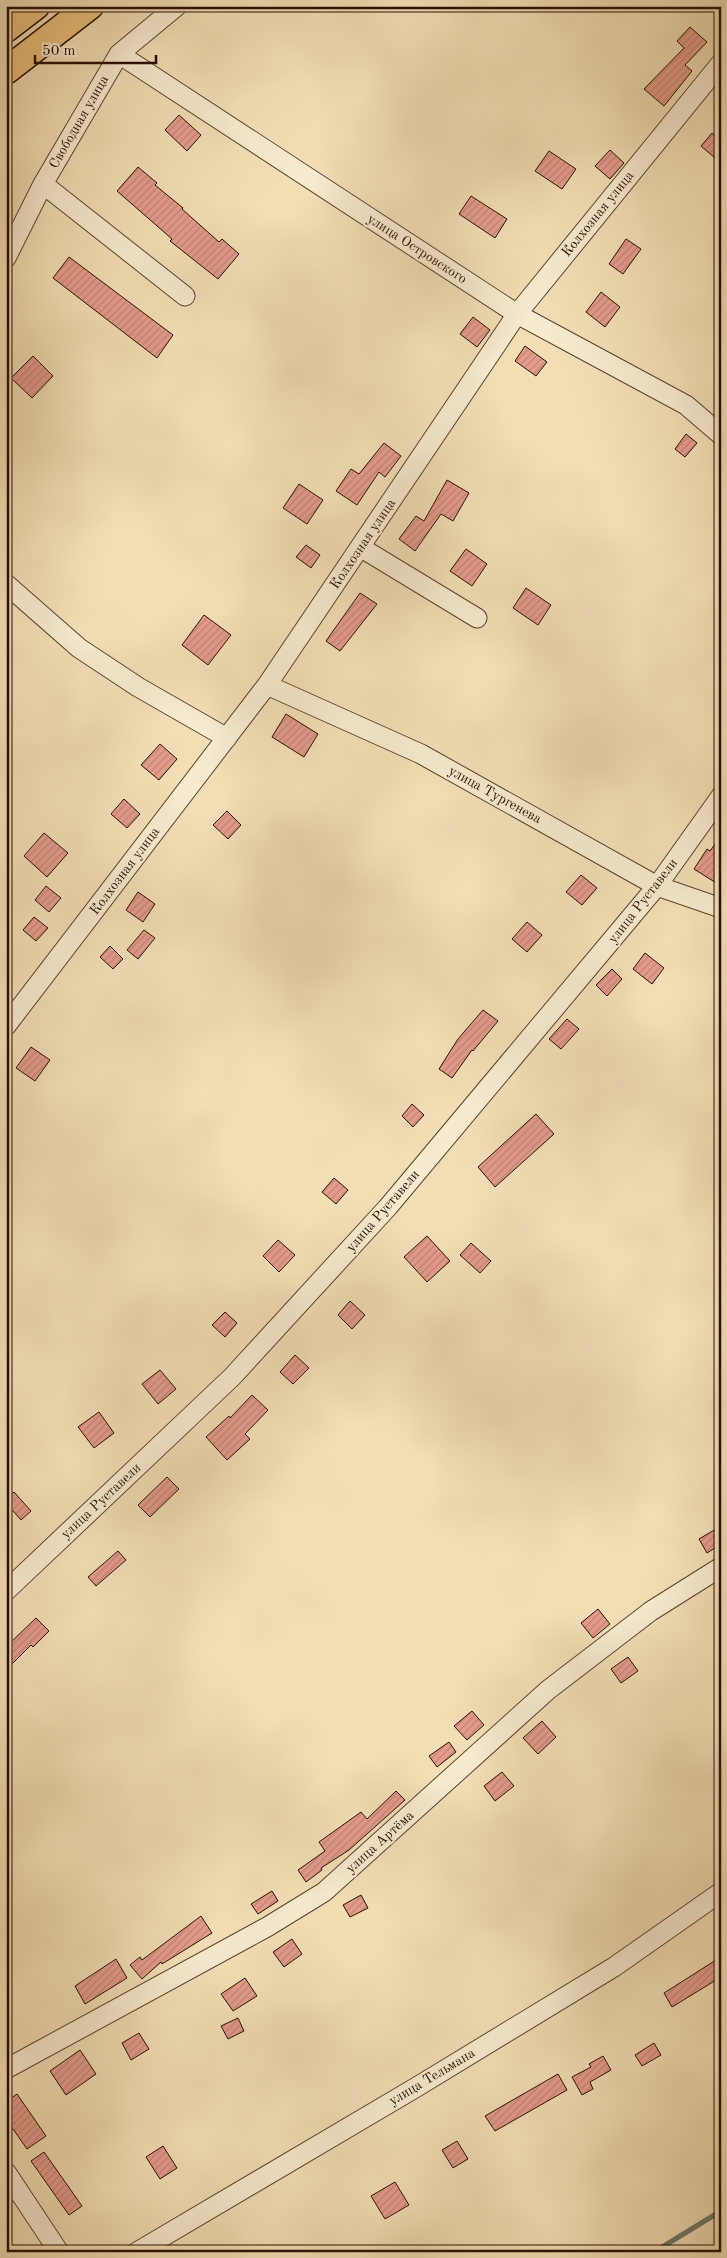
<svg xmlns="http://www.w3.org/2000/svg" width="727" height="2258" viewBox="0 0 727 2258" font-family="'Old Standard TT',serif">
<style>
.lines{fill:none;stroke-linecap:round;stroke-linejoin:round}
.stream{stroke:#6d776a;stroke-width:5}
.building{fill:url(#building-hatch);stroke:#290f02}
.minor-casing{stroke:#5b432f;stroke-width:21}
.highway-casing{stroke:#290f02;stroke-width:29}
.minor{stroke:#f7eacf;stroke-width:19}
.highway{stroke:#e9bf7a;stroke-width:26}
.labels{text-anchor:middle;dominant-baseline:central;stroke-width:4.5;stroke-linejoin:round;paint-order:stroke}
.street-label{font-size:14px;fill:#290f02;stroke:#f7eacf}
</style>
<defs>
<pattern id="building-hatch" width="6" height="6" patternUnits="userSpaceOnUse" patternTransform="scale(1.25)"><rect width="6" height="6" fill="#e49c8b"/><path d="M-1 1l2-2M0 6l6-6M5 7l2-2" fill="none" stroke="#c48576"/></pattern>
</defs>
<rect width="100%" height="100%" fill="#f2deb5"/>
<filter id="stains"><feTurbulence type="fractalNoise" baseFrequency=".004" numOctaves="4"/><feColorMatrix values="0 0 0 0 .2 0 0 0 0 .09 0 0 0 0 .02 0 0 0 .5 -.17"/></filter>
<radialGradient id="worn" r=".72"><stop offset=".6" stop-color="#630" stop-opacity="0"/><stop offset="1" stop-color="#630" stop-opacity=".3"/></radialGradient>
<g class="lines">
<!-- stream -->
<path class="stream" d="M654,2252L721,2211"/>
</g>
<!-- building -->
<path class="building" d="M690,27L707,42L685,65L692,71L664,106L644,89L684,48L677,41Z
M179,115L201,135L187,151L165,130Z
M712,133L721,141V163L701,146Z
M610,150L624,163L610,179L595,166Z
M549,151L576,169L562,189L535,171Z
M138,167L157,183L155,185L183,208L182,209L219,242L222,239L239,254L218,279L170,241L172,239L117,191Z
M471,196L507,219L495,238L459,214Z
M626,239L641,249L623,274L609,264Z
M69,257L173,335L157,358L53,278Z
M601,292L620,307L605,327L586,312Z
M473,317L490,330L477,347L460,334Z
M525,346L547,362L536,376L515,361Z
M33,356L53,376L32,398L11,378Z
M686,434L697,443L685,457L675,449Z
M384,443L401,456L385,477L379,472L357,505L336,491L351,469L359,474Z
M447,480L469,493L453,521L441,514L415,551L399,539L416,516L424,521Z
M299,484L323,500L307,524L283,508Z
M306,545L320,555L311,568L296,557Z
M466,549L487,564L472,586L450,571Z
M526,588L551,605L538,625L513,608Z
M360,593L377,604L340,651L326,641Z
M204,615L231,635L208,665L182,645Z
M286,714L318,734L304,757L272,737Z
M160,744L177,759L159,780L141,765Z
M124,799L140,814L127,828L111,814Z
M227,811L241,825L228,839L213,825Z
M44,833L68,853L47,877L24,856Z
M721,836V886L694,869L707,849L710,851Z
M581,875L597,888L582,905L566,892Z
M46,886L61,898L49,912L35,900Z
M138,892L155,904L143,922L126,910Z
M34,917L48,928L36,941L23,930Z
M527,922L542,935L527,952L512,939Z
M144,930L155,938L138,959L127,950Z
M110,946L123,959L113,969L100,957Z
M645,953L664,968L652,984L633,969Z
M612,969L622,979L607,996L596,985Z
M483,1010L498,1021L473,1051L472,1050L452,1078L439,1069L458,1039Z
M567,1019L579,1029L561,1049L549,1039Z
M31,1047L50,1060L35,1081L16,1068Z
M412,1104L424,1115L413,1127L402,1116Z
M536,1114L554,1134L495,1187L478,1167Z
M334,1178L348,1190L336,1204L322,1192Z
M427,1236L450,1261L427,1282L404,1257Z
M278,1240L295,1255L279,1272L263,1256Z
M471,1243L491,1261L480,1273L460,1255Z
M350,1301L365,1315L352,1329L338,1315Z
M225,1312L237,1323L225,1337L212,1325Z
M295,1355L309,1368L293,1384L280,1372Z
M160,1370L176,1389L158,1404L142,1384Z
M252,1395L268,1410L245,1434L250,1439L227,1460L206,1437L229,1416L230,1418Z
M99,1412L114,1433L94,1448L78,1427Z
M167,1477L179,1489L150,1517L138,1505Z
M14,1492L31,1511L21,1520L6,1503V1499Z
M721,1526V1544L707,1553L699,1539Z
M118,1551L126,1560L96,1586L88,1577Z
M598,1609L610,1624L593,1638L581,1623Z
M36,1618L49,1631L33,1647L31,1645L6,1670V1647Z
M628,1657L638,1671L621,1683L611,1669Z
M472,1711L484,1725L467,1740L454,1726Z
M542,1721L556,1737L538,1754L523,1738Z
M449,1742L456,1752L437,1767L429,1756Z
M502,1772L514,1786L495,1801L484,1786Z
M396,1791L405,1800L349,1850L321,1868L322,1870L306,1882L298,1870L325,1851L319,1842L361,1812L367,1819Z
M272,1891L278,1901L258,1914L251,1904Z
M361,1895L368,1908L350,1917L343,1905Z
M201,1916L212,1933L162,1964L161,1962L142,1979L130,1965L140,1957L142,1960Z
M292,1939L302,1954L284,1967L273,1952Z
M116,1959L127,1978L85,2004L75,1986Z
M716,1960L721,1968V1977L672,2007L664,1993Z
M245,1978L257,1996L233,2011L221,1994Z
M238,2018L244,2031L228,2039L221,2026Z
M139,2033L149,2049L131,2060L122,2043Z
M654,2043L661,2055L642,2066L635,2055Z
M80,2050L96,2074L66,2095L50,2071Z
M603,2056L611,2070L590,2082L593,2089L582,2095L572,2077L591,2067L589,2064Z
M558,2074L567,2090L495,2131L485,2116Z
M17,2094L46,2136L27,2149L6,2119V2102Z
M457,2141L468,2159L453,2168L442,2150Z
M163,2146L177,2168L160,2179L146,2157Z
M44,2152L82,2206L69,2215L31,2161Z
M395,2182L409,2205L385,2219L371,2196Z"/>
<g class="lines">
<!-- minor casing -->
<g class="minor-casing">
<path id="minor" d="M119,54L517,314L686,405L721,435
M43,184L185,296
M6,258L43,184L119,54L177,6
M360,547L477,618
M6,584L79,648L138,687L227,738
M267,685L421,754L657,886L721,908
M6,1026L267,685L517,314L721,63
M6,1591L232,1377L388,1207L657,886L721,796
M6,2069L267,1927L324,1892L548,1690L651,1611L721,1567
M6,2172L59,2252
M137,2252L415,2088L614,1967L721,1892"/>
</g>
<!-- highway casing -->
<g class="highway-casing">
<path id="highway" d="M6,29L36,6
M6,71L90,6"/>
</g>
<!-- minor -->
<use href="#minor" class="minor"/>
<!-- highway -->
<use href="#highway" class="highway"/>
</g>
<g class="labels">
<!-- street labels -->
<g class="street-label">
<text transform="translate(79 122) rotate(-60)">Свободная улица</text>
<text transform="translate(598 214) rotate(-51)">Колхозная улица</text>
<text transform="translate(417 249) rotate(33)">улица Островского</text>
<text transform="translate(363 544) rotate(-56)">Колхозная улица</text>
<text transform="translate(495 795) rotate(29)">улица Тургенева</text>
<text transform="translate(125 871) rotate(-53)">Колхозная улица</text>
<text transform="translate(643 901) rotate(-52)">улица Руставели</text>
<text transform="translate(383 1211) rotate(-49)">улица Руставели</text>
<text transform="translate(101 1501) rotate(-43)">улица Руставели</text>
<text transform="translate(380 1842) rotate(-42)">улица Артёма</text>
<text transform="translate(432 2077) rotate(-31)">улица Тельмана</text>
</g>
</g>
<!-- margin -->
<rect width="727" height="2258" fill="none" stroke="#f2deb5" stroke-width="25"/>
<rect x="8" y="8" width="712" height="2243" fill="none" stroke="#290f02" stroke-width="2.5"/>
<rect x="12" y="12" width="702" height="2233" fill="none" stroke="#290f02"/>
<!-- scale -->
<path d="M35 55v8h121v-8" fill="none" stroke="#290f02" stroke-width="2.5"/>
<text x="42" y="55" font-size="15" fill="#290f02" stroke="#f7eacf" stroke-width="4" paint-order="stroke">50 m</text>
<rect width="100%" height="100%" filter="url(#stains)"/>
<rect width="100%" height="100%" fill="url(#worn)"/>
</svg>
